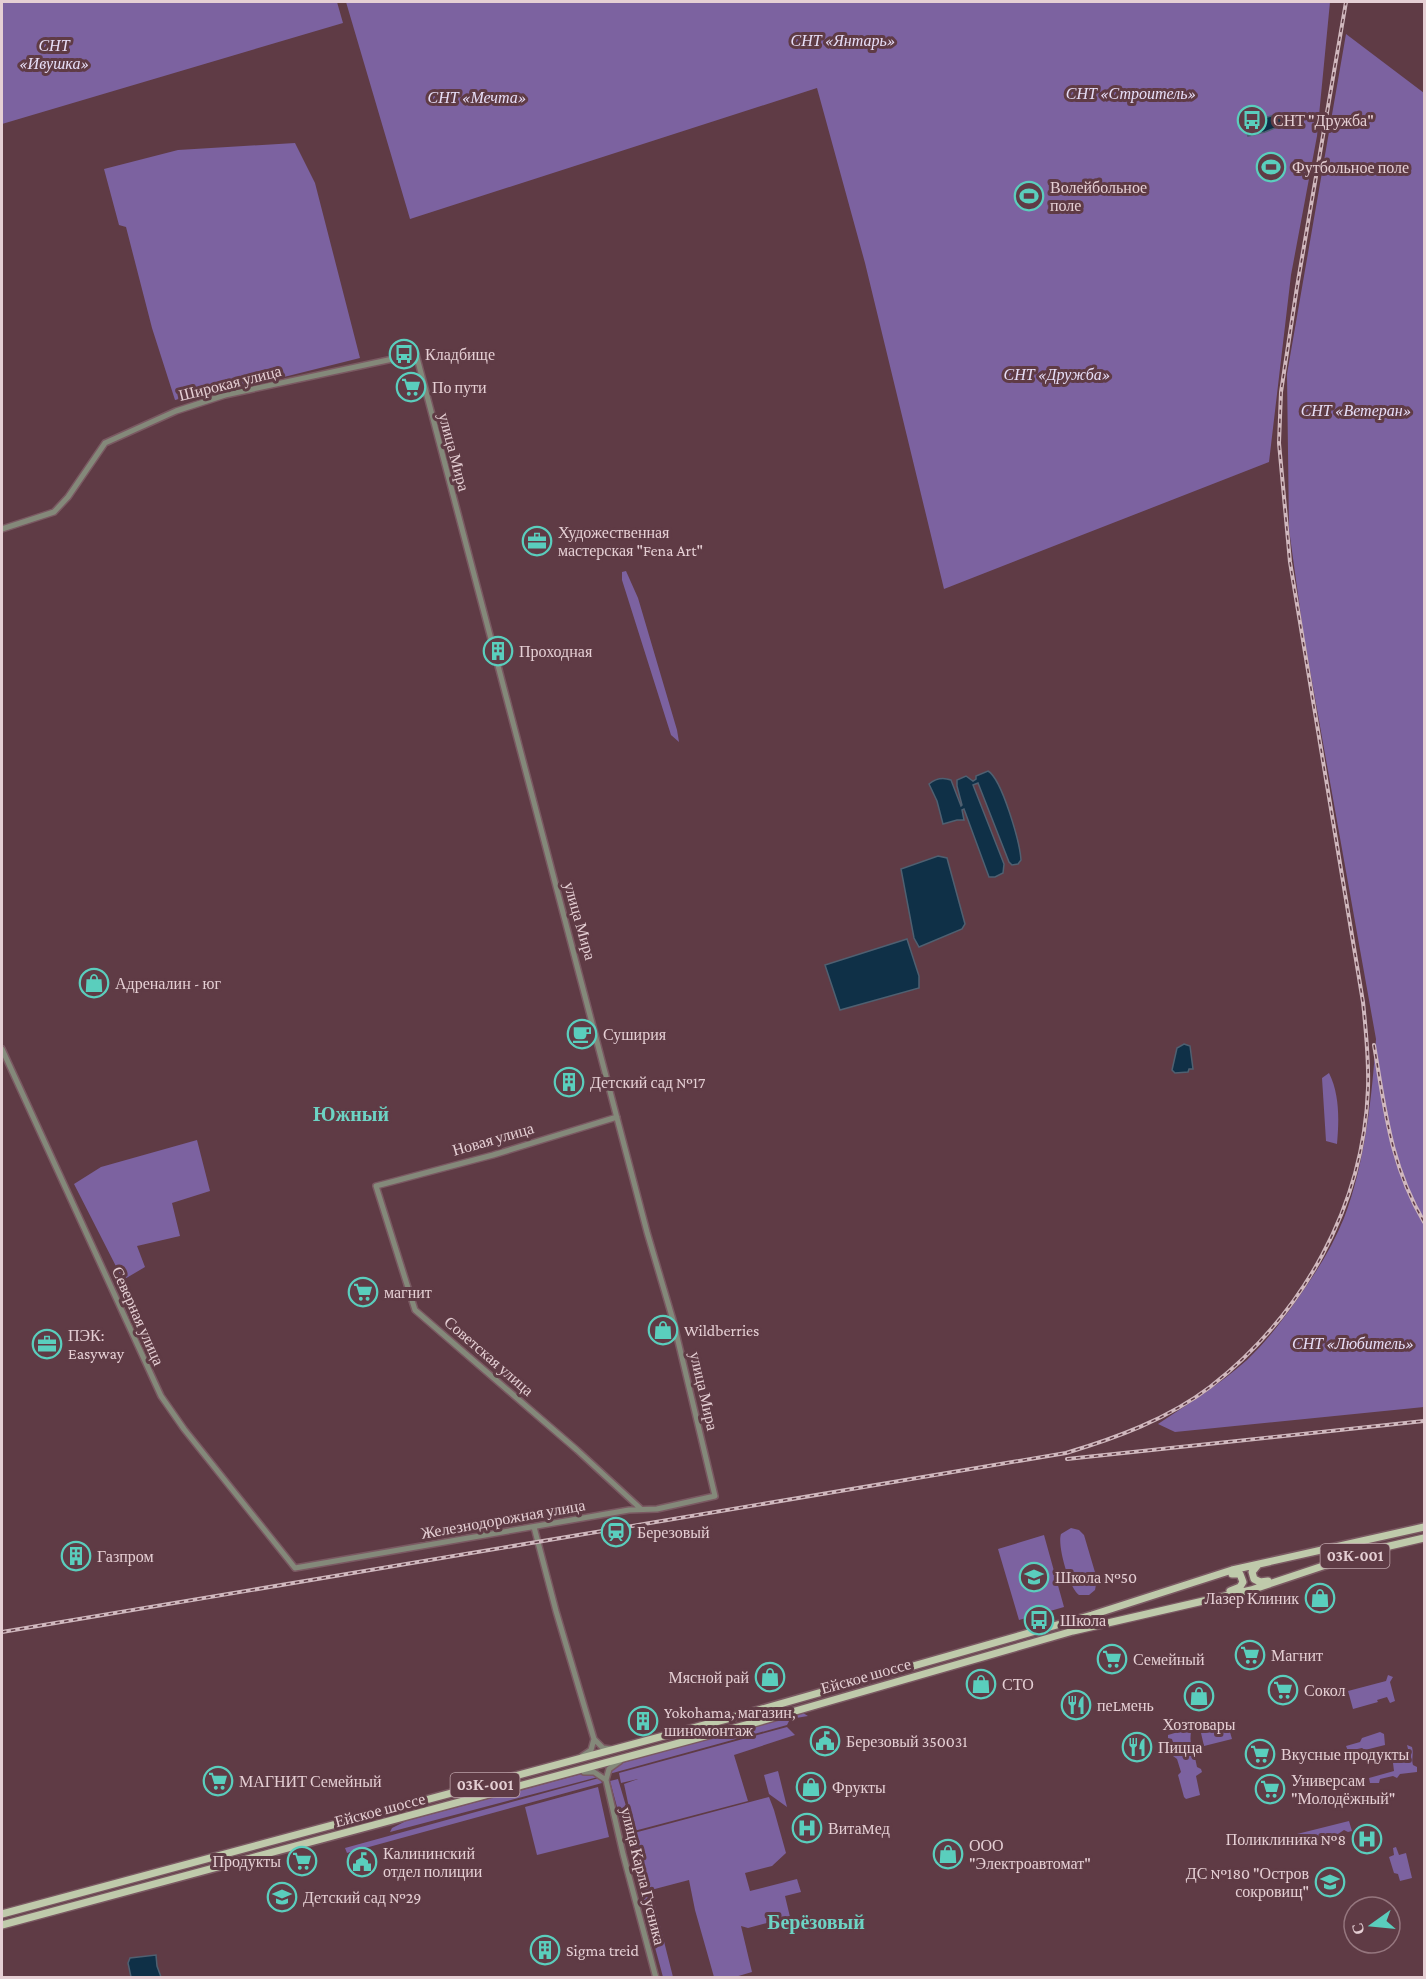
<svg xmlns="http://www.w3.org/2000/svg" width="1426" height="1979" viewBox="0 0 1426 1979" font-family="'Crimson Pro',serif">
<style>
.green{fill:#7c62a0}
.water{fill:#0f3047;stroke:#4f6071;stroke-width:1.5}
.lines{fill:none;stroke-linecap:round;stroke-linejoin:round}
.minor-casing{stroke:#7a5962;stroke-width:8}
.major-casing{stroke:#7a5962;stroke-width:10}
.minor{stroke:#84897a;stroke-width:5}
.major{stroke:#bfcaab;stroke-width:7}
.rail-casing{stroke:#d0b8be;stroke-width:4}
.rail{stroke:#5f3b45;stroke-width:1.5;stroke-dasharray:4.5;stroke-linecap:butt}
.labels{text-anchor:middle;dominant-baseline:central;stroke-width:6;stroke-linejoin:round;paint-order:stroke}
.shield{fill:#5f3b45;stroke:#bda3a9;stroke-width:1.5}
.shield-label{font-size:15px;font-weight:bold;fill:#e5cfd4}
.park-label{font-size:16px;font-style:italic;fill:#e7def7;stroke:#5f3b45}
.poi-label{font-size:16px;fill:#e5cfd4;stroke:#5f3b45;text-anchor:start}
.street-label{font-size:16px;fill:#e5cfd4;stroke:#5f3b45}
.quarter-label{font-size:20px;font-weight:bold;fill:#6dd4c4;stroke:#5f3b45}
</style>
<rect width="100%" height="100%" fill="#5f3b45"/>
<!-- green -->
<path class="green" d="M2,2H337L343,23L2,124Z
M346,2H1330L1317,136L1291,275L1269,462L944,589L865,263L817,88L410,219Z
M1346,34L1424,93V1407L1175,1432L1158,1424C1188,1404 1219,1385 1247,1360C1265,1343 1282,1321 1296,1301C1315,1274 1332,1248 1344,1218C1365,1164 1372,1096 1376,1039L1303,631L1289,529L1287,374Z
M295,143L315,183L360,358L288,376L175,400L152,328L126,227L119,225L104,169L178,150Z
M626,571L638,598L677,730L679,742L671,735L622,580V572Z
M1329,1073C1340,1095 1339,1121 1337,1144L1326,1141L1322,1078Z
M197,1140L210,1191L172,1203L180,1236L137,1246L145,1267L123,1280L74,1184L101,1167Z
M1071,1528L1079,1530L1084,1535L1097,1579L1095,1590L1089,1595H1079C1069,1588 1057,1545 1061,1534Z
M1044,1535L1064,1607L1019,1620L998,1549Z
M1388,1675L1393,1677L1390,1682L1395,1701L1390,1703L1387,1697L1377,1700L1378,1702L1353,1709L1348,1691L1386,1681Z
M803,1713L808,1716L790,1719L787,1725L609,1774L612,1769L622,1763Z
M1228,1725L1232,1739L1204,1746L1201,1733Z
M787,1727L795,1735L734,1755L748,1801L634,1831L624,1784L638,1779L621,1783L619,1773Z
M1188,1729L1191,1732C1190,1740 1190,1744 1195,1750L1194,1753L1197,1767L1201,1769L1202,1772L1196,1776L1200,1795L1186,1799L1184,1797L1178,1775L1181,1772L1177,1759L1173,1756L1176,1752L1172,1739L1168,1738V1735Z
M1380,1732L1384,1734L1385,1745L1365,1750L1362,1748L1348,1751L1346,1746L1360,1742L1362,1738Z
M1407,1745L1412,1747C1414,1754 1411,1759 1413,1765L1417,1767V1772L1400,1774L1397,1778L1393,1776L1380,1779L1379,1783H1370L1369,1778L1394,1771L1393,1763L1410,1757Z
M778,1771L787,1807L769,1794L764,1775Z
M585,1773L598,1777L390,1832L392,1828L406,1821Z
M599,1778L602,1783L347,1853L345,1848Z
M618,1779L634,1833L769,1797L774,1810L786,1853L772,1866L745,1873L750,1891L797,1879L801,1892L785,1896L790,1917L748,1928L741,1926L752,1972L735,1977H714L695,1910L689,1880L651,1890L673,1977H663L610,1781Z
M598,1787L609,1837L537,1855L525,1807Z
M1349,1821L1352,1831L1348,1832L1344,1830L1338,1834L1291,1845L1289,1836Z
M1396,1847L1399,1855L1406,1853L1412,1878L1400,1881L1398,1874L1394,1873L1389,1857L1394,1855L1393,1848Z"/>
<!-- water -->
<path class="water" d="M1293,113L1292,121L1265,132L1248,136L1245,128C1258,117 1277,114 1293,113Z
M988,771C1002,779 1020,843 1021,860L1018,864L1012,865L1009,862L978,783L973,785L1004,864L1003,873L995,877H989L964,809L962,810L964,820H957L943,824L937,801L929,784C936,778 943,777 951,780L961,806L962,805L957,786V780L966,776L973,781L976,779V776Z
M938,856L947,858L965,924L962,929L919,947L914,938L901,869Z
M907,939L919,976V988L840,1010L825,965Z
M1184,1044L1190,1046L1193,1069H1189L1188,1072L1175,1073L1172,1070L1177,1048Z
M156,1955L157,1966L161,1977H131L128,1963L130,1958Z"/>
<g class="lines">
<!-- minor casing -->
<g class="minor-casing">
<path id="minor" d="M2,529L54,512L68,497L105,443L176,411L225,395L416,354L647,1232L673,1320L715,1496L657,1509L629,1510L295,1568L184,1429L161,1396L2,1049
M617,1117L493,1155L376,1186L415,1310L577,1450L641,1509
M534,1527L556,1611L594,1739L603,1748L611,1749
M582,1756L591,1750L594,1739
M620,1761L609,1769L606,1780L623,1854L656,1978
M584,1772H594L606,1780"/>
</g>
<!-- major casing -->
<g class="major-casing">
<path id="major" d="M1257,1566L1252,1572L1254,1579L1260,1582L1268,1581
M1230,1591L1240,1587L1243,1582L1240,1574H1232
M2,1914L734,1717L1092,1615L1232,1570L1424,1527
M2,1925L757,1722L1073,1631L1251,1590L1368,1551L1424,1538"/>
</g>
<!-- minor -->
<use href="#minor" class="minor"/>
<!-- major -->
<use href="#major" class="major"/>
<!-- rail casing -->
<g class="rail-casing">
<path id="rail" d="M1374,1045C1385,1109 1390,1164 1424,1222
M1067,1459L1424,1421
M2,1632L1066,1453C1116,1438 1168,1419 1210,1387C1303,1315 1364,1206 1368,1088C1369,1059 1366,1031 1363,1002L1290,562L1279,443L1281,392L1297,287L1346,2"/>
</g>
<!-- rail -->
<use href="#rail" class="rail"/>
</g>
<!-- icons -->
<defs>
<g id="bus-ring" transform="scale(1.5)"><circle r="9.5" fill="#5f3b45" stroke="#5acebd" stroke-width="1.5"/><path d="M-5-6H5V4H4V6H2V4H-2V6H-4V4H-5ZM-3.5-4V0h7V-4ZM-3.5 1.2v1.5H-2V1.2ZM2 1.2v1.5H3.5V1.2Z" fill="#5acebd"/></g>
<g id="stadium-ring" transform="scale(1.5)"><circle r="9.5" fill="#5f3b45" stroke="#5acebd" stroke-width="1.5"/><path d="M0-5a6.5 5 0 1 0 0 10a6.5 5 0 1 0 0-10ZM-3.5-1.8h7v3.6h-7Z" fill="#5acebd"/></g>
<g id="supermarket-ring" transform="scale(1.5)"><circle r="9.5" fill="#5f3b45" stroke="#5acebd" stroke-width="1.5"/><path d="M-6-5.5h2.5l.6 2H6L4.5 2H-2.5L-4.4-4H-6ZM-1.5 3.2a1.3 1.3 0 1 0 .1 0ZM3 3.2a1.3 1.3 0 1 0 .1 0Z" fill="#5acebd"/></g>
<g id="office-ring" transform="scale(1.5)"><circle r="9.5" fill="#5f3b45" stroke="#5acebd" stroke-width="1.5"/><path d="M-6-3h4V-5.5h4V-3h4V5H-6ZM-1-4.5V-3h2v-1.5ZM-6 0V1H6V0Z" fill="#5acebd"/></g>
<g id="building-ring" transform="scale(1.5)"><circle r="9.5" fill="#5f3b45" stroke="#5acebd" stroke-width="1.5"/><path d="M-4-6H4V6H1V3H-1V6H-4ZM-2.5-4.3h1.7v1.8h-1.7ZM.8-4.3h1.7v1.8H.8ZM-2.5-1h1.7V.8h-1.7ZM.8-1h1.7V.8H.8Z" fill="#5acebd"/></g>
<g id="shop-ring" transform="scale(1.5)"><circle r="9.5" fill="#5f3b45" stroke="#5acebd" stroke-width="1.5"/><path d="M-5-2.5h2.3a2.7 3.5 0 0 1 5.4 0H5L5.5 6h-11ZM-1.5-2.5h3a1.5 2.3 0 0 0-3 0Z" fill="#5acebd"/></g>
<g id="cafe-ring" transform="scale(1.5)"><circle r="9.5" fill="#5f3b45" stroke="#5acebd" stroke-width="1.5"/><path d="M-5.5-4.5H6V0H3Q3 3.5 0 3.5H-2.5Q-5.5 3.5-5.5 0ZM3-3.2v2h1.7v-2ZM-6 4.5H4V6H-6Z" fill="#5acebd"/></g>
<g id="station-ring" transform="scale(1.5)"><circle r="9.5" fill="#5f3b45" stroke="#5acebd" stroke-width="1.5"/><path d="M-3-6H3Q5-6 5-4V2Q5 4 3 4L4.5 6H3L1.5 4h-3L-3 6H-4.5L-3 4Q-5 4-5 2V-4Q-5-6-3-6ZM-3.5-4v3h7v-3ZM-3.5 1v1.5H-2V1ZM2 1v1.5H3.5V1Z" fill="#5acebd"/></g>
<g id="school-ring" transform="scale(1.5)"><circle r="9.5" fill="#5f3b45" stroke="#5acebd" stroke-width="1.5"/><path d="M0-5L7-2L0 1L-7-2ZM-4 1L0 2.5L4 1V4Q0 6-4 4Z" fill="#5acebd"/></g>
<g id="restaurant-ring" transform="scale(1.5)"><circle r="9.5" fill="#5f3b45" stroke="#5acebd" stroke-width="1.5"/><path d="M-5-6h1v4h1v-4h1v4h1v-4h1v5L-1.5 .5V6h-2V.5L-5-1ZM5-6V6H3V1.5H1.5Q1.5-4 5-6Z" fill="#5acebd"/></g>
<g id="civic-ring" transform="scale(1.5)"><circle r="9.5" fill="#5f3b45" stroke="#5acebd" stroke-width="1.5"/><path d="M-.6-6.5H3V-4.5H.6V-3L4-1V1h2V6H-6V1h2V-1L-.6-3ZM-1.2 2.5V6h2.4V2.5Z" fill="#5acebd"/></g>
<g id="hospital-ring" transform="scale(1.5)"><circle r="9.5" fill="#5f3b45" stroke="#5acebd" stroke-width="1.5"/><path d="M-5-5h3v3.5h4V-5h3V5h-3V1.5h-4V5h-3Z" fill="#5acebd"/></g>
</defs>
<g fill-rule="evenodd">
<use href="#bus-ring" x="1252" y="120"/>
<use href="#stadium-ring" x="1271" y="167"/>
<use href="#stadium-ring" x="1029" y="196"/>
<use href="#bus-ring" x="404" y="354"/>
<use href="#supermarket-ring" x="411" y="387"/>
<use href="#office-ring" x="537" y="541"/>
<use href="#building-ring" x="498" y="651"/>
<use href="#shop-ring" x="94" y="983"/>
<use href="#cafe-ring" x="582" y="1034"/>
<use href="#building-ring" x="569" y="1082"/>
<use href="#supermarket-ring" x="363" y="1292"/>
<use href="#shop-ring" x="663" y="1330"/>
<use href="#office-ring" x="47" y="1344"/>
<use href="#station-ring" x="616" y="1532"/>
<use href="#building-ring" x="76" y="1556"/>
<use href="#school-ring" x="1034" y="1577"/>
<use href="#shop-ring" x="1320" y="1598"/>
<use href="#bus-ring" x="1039" y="1620"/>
<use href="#supermarket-ring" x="1250" y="1655"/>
<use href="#supermarket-ring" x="1112" y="1659"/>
<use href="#shop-ring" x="770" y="1677"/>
<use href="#shop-ring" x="981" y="1684"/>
<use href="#supermarket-ring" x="1283" y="1690"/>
<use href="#shop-ring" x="1199" y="1696"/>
<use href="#restaurant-ring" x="1076" y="1705"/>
<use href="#building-ring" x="643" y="1721"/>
<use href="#civic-ring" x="825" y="1741"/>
<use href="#restaurant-ring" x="1137" y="1747"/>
<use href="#supermarket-ring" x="1260" y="1754"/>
<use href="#supermarket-ring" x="218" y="1781"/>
<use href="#shop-ring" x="811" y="1787"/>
<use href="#supermarket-ring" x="1270" y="1789"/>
<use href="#hospital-ring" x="807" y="1828"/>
<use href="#hospital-ring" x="1367" y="1839"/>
<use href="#shop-ring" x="948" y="1854"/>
<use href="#supermarket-ring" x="302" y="1861"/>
<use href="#civic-ring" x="362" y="1862"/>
<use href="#school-ring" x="1330" y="1882"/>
<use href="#school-ring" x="282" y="1897"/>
<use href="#building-ring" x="545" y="1950"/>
</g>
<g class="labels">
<!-- shield labels -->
<g class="shield">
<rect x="1320.5" y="1544" width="69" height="24" rx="4.5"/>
<rect x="450.5" y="1773" width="69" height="24" rx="4.5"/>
</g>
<g class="shield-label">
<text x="1355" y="1556">03К-001</text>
<text x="485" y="1785">03К-001</text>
</g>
<!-- park labels -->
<g class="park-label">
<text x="843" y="40">СНТ «Янтарь»</text>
<text x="54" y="45">СНТ<tspan x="54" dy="18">«Ивушка»</tspan></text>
<text x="1131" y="93">СНТ «Строитель»</text>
<text x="477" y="97">СНТ «Мечта»</text>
<text x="1057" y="374">СНТ «Дружба»</text>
<text x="1356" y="410">СНТ «Ветеран»</text>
<text x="1353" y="1343">СНТ «Любитель»</text>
</g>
<!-- poi labels -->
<g class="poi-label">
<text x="1273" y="120">СНТ "Дружба"</text>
<text x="1292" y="167">Футбольное поле</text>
<text x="1050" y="187">Волейбольное<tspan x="1050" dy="18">поле</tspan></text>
<text x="425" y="354">Кладбище</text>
<text x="432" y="387">По пути</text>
<text x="558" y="532">Художественная<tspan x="558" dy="18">мастерская "Fena Art"</tspan></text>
<text x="519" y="651">Проходная</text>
<text x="115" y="983">Адреналин - юг</text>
<text x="603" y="1034">Суширия</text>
<text x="590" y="1082">Детский сад №17</text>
<text x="384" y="1292">магнит</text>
<text x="684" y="1330">Wildberries</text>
<text x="68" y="1335">ПЭК:<tspan x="68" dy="18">Easyway</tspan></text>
<text x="637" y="1532">Березовый</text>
<text x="97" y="1556">Газпром</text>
<text x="1055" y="1577">Школа №50</text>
<text x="1299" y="1598" text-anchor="end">Лазер Клиник</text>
<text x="1060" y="1620">Школа</text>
<text x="1271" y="1655">Магнит</text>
<text x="1133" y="1659">Семейный</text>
<text x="749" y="1677" text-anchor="end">Мясной рай</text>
<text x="1002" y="1684">СТО</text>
<text x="1304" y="1690">Сокол</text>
<text x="1097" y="1705">пеLмень</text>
<text x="664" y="1712">Yokohama, магазин,<tspan x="664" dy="18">шиномонтаж</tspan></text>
<text x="1199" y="1724" text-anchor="middle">Хозтовары</text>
<text x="846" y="1741">Березовый 350031</text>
<text x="1158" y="1747">Пицца</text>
<text x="1281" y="1754">Вкусные продукты</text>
<text x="1291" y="1780">Универсам<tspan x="1291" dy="18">"Молодёжный"</tspan></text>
<text x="239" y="1781">МАГНИТ Семейный</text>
<text x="832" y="1787">Фрукты</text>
<text x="828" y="1828">ВитаMед</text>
<text x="1346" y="1839" text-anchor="end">Поликлиника №8</text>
<text x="969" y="1845">ООО<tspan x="969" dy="18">"Электроавтомат"</tspan></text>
<text x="383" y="1853">Калининский<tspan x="383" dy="18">отдел полиции</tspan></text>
<text x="281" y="1861" text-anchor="end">Продукты</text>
<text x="1309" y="1873" text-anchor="end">ДС №180 "Остров<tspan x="1309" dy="18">сокровищ"</tspan></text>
<text x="303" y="1897">Детский сад №29</text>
<text x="566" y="1950">Sigma treid</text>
</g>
<!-- street labels -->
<g class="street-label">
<text transform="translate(230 383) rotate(-14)">Широкая улица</text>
<text transform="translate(454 452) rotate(75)">улица Мира</text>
<text transform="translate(580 921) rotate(74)">улица Мира</text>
<text transform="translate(493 1139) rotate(-16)">Новая улица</text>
<text transform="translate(138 1316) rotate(66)">Северная улица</text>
<text transform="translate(489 1356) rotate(41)">Советская улица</text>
<text transform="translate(704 1391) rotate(77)">улица Мира</text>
<text transform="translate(503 1519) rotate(-10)">Железнодорожная улица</text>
<text transform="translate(866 1676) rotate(-16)">Ейское шоссе</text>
<text transform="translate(380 1810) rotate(-15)">Ейское шоссе</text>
<text transform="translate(643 1876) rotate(76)">улица Карла Гусника</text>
</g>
<!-- quarter labels -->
<g class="quarter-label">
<text x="351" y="1114">Южный</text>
<text x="816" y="1922">Берёзовый</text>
</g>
</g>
<!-- border -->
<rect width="1426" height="1979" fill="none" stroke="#e5cfd4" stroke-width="6"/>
<!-- north arrow -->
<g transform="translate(1372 1925) rotate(255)"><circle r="28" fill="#5f3b45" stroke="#95767e" stroke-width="1.5"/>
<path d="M0-4.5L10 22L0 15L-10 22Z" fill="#5acebd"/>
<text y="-9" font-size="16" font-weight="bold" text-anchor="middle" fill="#e5cfd4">С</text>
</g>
</svg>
